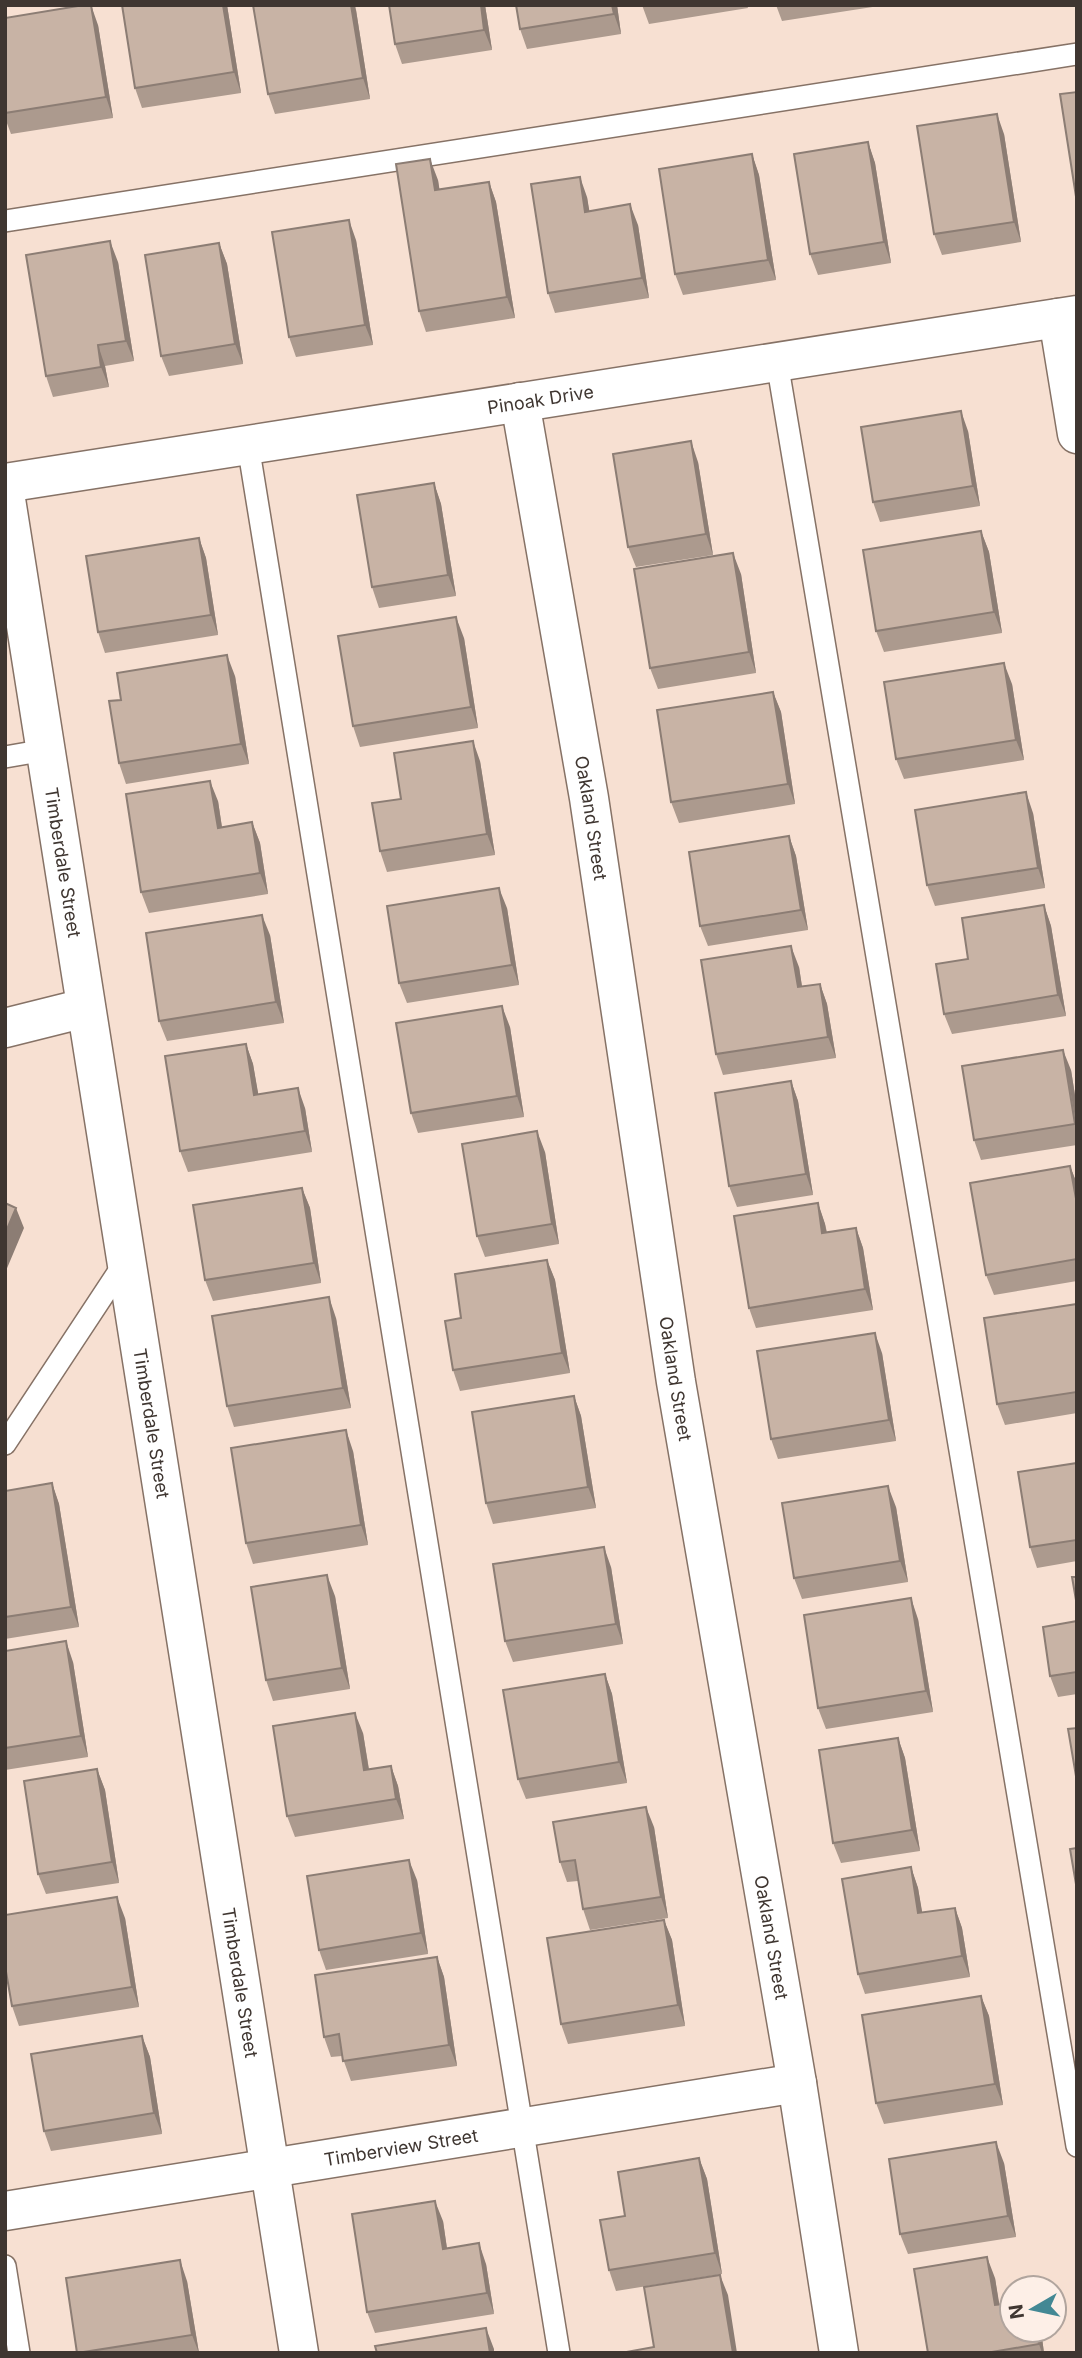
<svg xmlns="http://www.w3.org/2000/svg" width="1082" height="2358" viewBox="0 0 1082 2358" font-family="Inter,sans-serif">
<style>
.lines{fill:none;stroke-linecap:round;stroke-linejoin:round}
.service-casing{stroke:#867266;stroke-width:24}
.minor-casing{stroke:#867266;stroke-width:41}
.service{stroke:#fff;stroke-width:21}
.minor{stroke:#fff;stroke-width:38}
.wall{fill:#ac9a8e}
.shaded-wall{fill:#8c7d74}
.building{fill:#c8b3a5;stroke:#8c7d74;stroke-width:2}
.labels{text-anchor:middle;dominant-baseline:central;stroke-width:5;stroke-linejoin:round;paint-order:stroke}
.street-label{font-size:18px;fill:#3f3631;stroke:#fdefe7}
</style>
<rect width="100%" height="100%" fill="#f7e0d2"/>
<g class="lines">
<!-- service casing -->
<g class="service-casing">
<path id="service" d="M5,221L1077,54
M777,362L1077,2146
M248,445L559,2353
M5,757L45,750
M5,1444L125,1262
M5,2266L19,2353"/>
</g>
<!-- minor casing -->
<g class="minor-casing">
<g id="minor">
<path d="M1058,318L1077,434"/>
<path id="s1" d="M520,402L589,798L676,1382L797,2083L839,2353"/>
<path id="s2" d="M5,483L1077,315"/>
<path id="s3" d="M5,493L299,2353"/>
<path d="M5,1028L85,1008"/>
<path id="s4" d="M5,2211L797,2083"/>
</g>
</g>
<!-- service -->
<use href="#service" class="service"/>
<!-- minor -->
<use href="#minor" class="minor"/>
</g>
<!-- wall -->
<path class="wall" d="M122,5H227L241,93L142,108L135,88Z
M389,5H485L492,50L402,64L395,44Z
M617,5L621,34L527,49L520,29Z
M642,5H747L748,8L649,24Z
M776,5L879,6L782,21Z
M356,10L370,99L275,114L268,94Z
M5,18L98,25L113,118L11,134L5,118Z
M1004,134L1021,242L942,255L934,234Z
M868,142L875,163L891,263L818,275L810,254Z
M752,154L759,175L776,280L683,295L675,274Z
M438,180L439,190L489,182L496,202L515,318L426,332L419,311Z
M587,197L589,211L638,225L649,298L555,313L548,293Z
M356,240L373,345L296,357L289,337Z
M219,243L227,264L243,364L169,376L161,356Z
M118,262L134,361L105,366L109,387L53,397L46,376Z
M968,431L980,506L880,522L873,502Z
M698,462L713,555L636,567L628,547Z
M434,483L441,504L456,596L379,608L372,587Z
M981,531L989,552L1002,633L884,652L876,631Z
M199,538L206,558L218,635L105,653L98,632Z
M741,574L756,673L658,689L650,668Z
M464,638L478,728L360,747L353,726Z
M235,676L249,764L126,784L119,763L121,700Z
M1012,684L1024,760L904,779L896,759Z
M773,692L781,712L795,804L679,823L671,802Z
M480,761L495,855L387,872L380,851L401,799Z
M218,801L222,827L252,822L260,843L268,894L149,913L141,892Z
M1033,813L1045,888L935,906L927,885Z
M789,836L796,856L808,930L708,946L700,926Z
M1044,905L1051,926L1066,1016L952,1034L944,1014L968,959Z
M507,908L519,985L407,1003L399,983Z
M270,935L284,1023L167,1041L159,1021Z
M799,967L802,986L820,984L827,1004L836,1058L723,1075L716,1054Z
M510,1027L524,1117L418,1133L411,1113Z
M246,1044L253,1064L258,1094L305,1108L312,1152L188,1172L180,1151Z
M1071,1070L1077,1108V1145L981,1160L974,1140Z
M791,1081L798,1101L813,1195L737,1207L729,1186Z
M545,1152L559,1244L485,1257L477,1236Z
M1070,1166L1077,1184V1281L994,1295L986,1275Z
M302,1188L310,1208L321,1283L213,1301L205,1280Z
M818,1203L825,1224L827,1232L856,1228L863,1248L873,1310L756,1328L749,1308Z
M547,1260L555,1280L570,1373L460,1391L453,1370L461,1318Z
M1077,1304V1413L1005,1425L997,1404Z
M336,1318L351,1408L234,1427L227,1406Z
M882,1353L896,1441L778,1459L771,1439Z
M574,1396L581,1416L596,1508L493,1524L486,1503Z
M353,1451L368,1545L253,1564L246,1543Z
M1077,1463V1561L1037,1568L1030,1547Z
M52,1483L59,1504L79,1627L5,1639V1491Z
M896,1507L908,1582L802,1599L794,1578Z
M611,1567L623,1644L513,1662L505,1641Z
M335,1596L350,1689L273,1701L266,1680Z
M918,1619L933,1712L826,1729L818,1708Z
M1077,1621V1694L1058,1697L1050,1676Z
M5,1651L73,1662L88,1757L5,1770Z
M605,1674L612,1694L627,1783L526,1799L518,1779Z
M363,1733L369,1769L391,1766L398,1786L404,1819L295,1837L287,1816Z
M898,1738L905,1758L920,1851L841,1863L833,1843Z
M97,1769L105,1790L119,1883L46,1894L38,1874Z
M654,1827L668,1918L590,1930L583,1909L578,1881L567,1882L560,1862Z
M911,1867L918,1888L922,1913L955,1908L962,1928L970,1977L865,1994L858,1974Z
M417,1880L428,1954L326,1970L319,1950Z
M125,1918L139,2007L19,2026L12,2006Z
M664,1920L672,1940L685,2026L568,2044L561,2024Z
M437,1957L444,1977L457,2066L351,2081L342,2056L331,2057L324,2037Z
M981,1996L989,2016L1003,2105L884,2124L876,2103Z
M142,2036L150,2057L162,2134L51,2151L44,2131Z
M699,2158L707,2179L722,2274L616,2291L609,2270L625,2216Z
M1004,2163L1016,2237L908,2254L900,2234Z
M443,2221L447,2248L486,2264L494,2314L375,2333L367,2312Z
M995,2278L999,2305L1041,2330L1044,2353H928Z
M187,2281L199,2353H77Z"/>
<!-- shaded-wall -->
<path class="shaded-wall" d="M91,5L98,25L113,118L106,97Z
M223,5H227L241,93L234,72Z
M351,5H355L356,10L370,99L363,78Z
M481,5H485L492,50L484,30Z
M612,5H617L621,34L614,14Z
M997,114L1004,134L1021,242L1014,222Z
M868,142L875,163L891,263L884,242Z
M752,154L759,175L776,280L768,260Z
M430,159L438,180L443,211L435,190Z
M580,177L587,197L593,232L585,212Z
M489,182L496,202L515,318L507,297Z
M630,204L638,225L649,298L642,278Z
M349,220L356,240L373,345L365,325Z
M110,241L118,262L134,361L126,341Z
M219,243L227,264L243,364L235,344Z
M98,345L105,366L109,387L101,367Z
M961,411L968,431L980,506L973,486Z
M691,441L698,462L713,555L706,534Z
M434,483L441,504L456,596L448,575Z
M981,531L989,552L1002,633L994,612Z
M199,538L206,558L218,635L211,615Z
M733,553L741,574L756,673L749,652Z
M456,617L464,638L478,728L471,707Z
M227,655L235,676L249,764L241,744Z
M1004,663L1012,684L1024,760L1016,740Z
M773,692L781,712L795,804L788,784Z
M473,741L480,761L495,855L487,834Z
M210,781L218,801L225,848L218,828Z
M1026,792L1033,813L1045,888L1038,868Z
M252,822L260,843L268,894L260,873Z
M789,836L796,856L808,930L801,910Z
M499,888L507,908L519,985L512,965Z
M1044,905L1051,926L1066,1016L1058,995Z
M262,915L270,935L284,1023L276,1002Z
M791,946L799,967L805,1007L798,987Z
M820,984L827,1004L836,1058L828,1037Z
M502,1006L510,1027L524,1117L517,1096Z
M246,1044L253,1064L262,1115L254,1095Z
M1063,1050L1071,1070L1077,1108V1128Z
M791,1081L798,1101L813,1195L806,1174Z
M298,1088L305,1108L312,1152L305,1131Z
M537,1131L545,1152L559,1244L552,1224Z
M1070,1166L1077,1184V1204Z
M302,1188L310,1208L321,1283L314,1263Z
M818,1203L825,1224L830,1253L822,1233Z
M16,1208L24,1228L5,1273V1234Z
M856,1228L863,1248L873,1310L865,1289Z
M547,1260L555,1280L570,1373L562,1353Z
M329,1297L336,1318L351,1408L343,1388Z
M875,1333L882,1353L896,1441L889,1420Z
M574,1396L581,1416L596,1508L588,1487Z
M346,1430L353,1451L368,1545L361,1525Z
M52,1483L59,1504L79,1627L71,1607Z
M888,1486L896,1507L908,1582L900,1561Z
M604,1547L611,1567L623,1644L616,1624Z
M327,1575L335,1596L350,1689L342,1668Z
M911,1598L918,1619L933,1712L926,1691Z
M66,1641L73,1662L88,1757L81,1736Z
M605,1674L612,1694L627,1783L619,1762Z
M355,1713L363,1733L372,1790L364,1770Z
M898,1738L905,1758L920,1851L912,1830Z
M391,1766L398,1786L404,1819L396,1799Z
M97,1769L105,1790L119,1883L112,1862Z
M646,1807L654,1827L668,1918L661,1897Z
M409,1860L417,1880L428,1954L421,1933Z
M911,1867L918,1888L926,1934L918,1913Z
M117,1897L125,1918L139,2007L132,1987Z
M955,1908L962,1928L970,1977L962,1956Z
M664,1920L672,1940L685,2026L678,2005Z
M437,1957L444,1977L457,2066L449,2045Z
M981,1996L989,2016L1003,2105L995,2084Z
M142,2036L150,2057L162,2134L154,2113Z
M996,2142L1004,2163L1016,2237L1008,2216Z
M699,2158L707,2179L722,2274L715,2253Z
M435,2201L443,2221L450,2270L443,2249Z
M479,2243L486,2264L494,2314L487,2293Z
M987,2257L995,2278L1003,2326L995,2305Z
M180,2260L187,2281L199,2353L192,2335Z
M720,2275L728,2295L737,2353H733Z
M486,2328L494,2349V2353H490Z
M1036,2330H1041L1044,2353H1042L1039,2344Z"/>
<!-- building -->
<path class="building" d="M84,5H91L106,97L5,113V18Z
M122,5H223L234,72L135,88Z
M253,5H351L363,78L268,94Z
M389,5H481L484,30L395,44Z
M516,5H612L614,14L520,29Z
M1077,92V203L1060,94Z
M997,114L1014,222L934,234L917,126Z
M868,142L884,242L810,254L794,154Z
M752,154L768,260L675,274L659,169Z
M430,159L435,190L489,182L507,297L419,311L396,164Z
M580,177L585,212L630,204L642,278L548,293L531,184Z
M349,220L365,325L289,337L272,232Z
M110,241L126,341L98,345L101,367L46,376L26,255Z
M219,243L235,344L161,356L145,255Z
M961,411L973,486L873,502L861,427Z
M691,441L706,534L628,547L613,454Z
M434,483L448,575L372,587L357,495Z
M981,531L994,612L876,631L863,550Z
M199,538L211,615L98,632L86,556Z
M733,553L749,652L650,668L634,569Z
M456,617L471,707L353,726L338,636Z
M227,655L241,744L119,763L109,701L121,700L117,673Z
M1004,663L1016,740L896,759L884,682Z
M773,692L788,784L671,802L657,710Z
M473,741L487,834L380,851L372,803L401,799L394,753Z
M210,781L218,828L252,822L260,873L141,892L126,794Z
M1026,792L1038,868L927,885L915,810Z
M789,836L801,910L700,926L689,852Z
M499,888L512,965L399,983L387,906Z
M1044,905L1058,995L944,1014L936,964L968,959L962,918Z
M262,915L276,1002L159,1021L146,933Z
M791,946L798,987L820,984L828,1037L716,1054L701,960Z
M502,1006L517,1096L411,1113L396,1023Z
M246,1044L254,1095L298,1088L305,1131L180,1151L165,1056Z
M1063,1050L1075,1124L974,1140L962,1066Z
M791,1081L806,1174L729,1186L715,1093Z
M537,1131L552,1224L477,1236L462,1144Z
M1070,1166L1077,1204V1259L986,1275L970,1183Z
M302,1188L314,1263L205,1280L193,1205Z
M5,1203L16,1208L5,1234Z
M818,1203L822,1233L856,1228L865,1289L749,1308L734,1216Z
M547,1260L562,1353L453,1370L445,1321L461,1318L455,1274Z
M329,1297L343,1388L227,1406L212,1316Z
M1077,1304V1392L997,1404L984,1318Z
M875,1333L889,1420L771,1439L757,1351Z
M574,1396L588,1487L486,1503L472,1412Z
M346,1430L361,1525L246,1543L231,1448Z
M1077,1463V1540L1030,1547L1018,1472Z
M52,1483L71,1607L5,1617V1491Z
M888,1486L900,1561L794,1578L782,1503Z
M604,1547L616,1624L505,1641L493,1564Z
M327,1575L342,1668L266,1680L251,1587Z
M1072,1577H1077V1606Z
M911,1598L926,1691L818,1708L804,1615Z
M1077,1621V1672L1050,1676L1043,1627Z
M66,1641L81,1736L5,1748V1651Z
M605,1674L619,1762L518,1779L503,1690Z
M355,1713L364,1770L391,1766L396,1799L287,1816L273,1726Z
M1077,1728V1782L1068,1729Z
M898,1738L912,1830L833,1843L819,1750Z
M97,1769L112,1862L38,1874L24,1781Z
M646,1807L661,1897L583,1909L575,1860L560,1862L553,1822Z
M1077,1848V1890L1070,1849Z
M409,1860L421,1933L319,1950L307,1876Z
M911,1867L918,1913L955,1908L962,1956L858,1974L842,1879Z
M117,1897L132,1987L12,2006L5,1966V1915Z
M664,1920L678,2005L561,2024L547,1938Z
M437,1957L449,2045L343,2061L339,2034L324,2037L315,1975Z
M981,1996L995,2084L876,2103L862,2015Z
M142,2036L154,2113L44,2131L31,2054Z
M996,2142L1008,2216L900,2234L889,2159Z
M699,2158L715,2253L609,2270L600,2220L625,2216L618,2172Z
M435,2201L443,2249L479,2243L487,2293L367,2312L352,2214Z
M987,2257L995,2305L1012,2303V2330H1036L1039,2344L986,2353H928L914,2269Z
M180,2260L192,2335L77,2353L66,2278Z
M720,2275L733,2353H621L654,2347L644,2287Z
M486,2328L490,2353H377L375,2346Z"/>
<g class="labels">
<!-- street labels -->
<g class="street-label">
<text stroke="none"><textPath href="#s2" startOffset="542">Pinoak Drive</textPath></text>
<text stroke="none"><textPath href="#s1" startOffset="422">Oakland Street</textPath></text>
<text stroke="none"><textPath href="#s3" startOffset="374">Timberdale Street</textPath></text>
<text stroke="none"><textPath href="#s1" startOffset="989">Oakland Street</textPath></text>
<text stroke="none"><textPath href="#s3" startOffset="942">Timberdale Street</textPath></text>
<text stroke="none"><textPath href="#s1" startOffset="1556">Oakland Street</textPath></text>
<text stroke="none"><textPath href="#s3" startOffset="1508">Timberdale Street</textPath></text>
<text stroke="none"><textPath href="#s4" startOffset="401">Timberview Street</textPath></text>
</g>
</g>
<!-- border -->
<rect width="1082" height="2358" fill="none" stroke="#3f3631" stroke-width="14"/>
<!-- north arrow -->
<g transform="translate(1033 2309) rotate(261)"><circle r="33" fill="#fdefe7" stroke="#b1a59e" stroke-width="2"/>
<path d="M0-5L12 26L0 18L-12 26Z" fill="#438894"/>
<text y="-10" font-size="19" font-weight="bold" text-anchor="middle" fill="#3f3631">N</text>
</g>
</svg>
